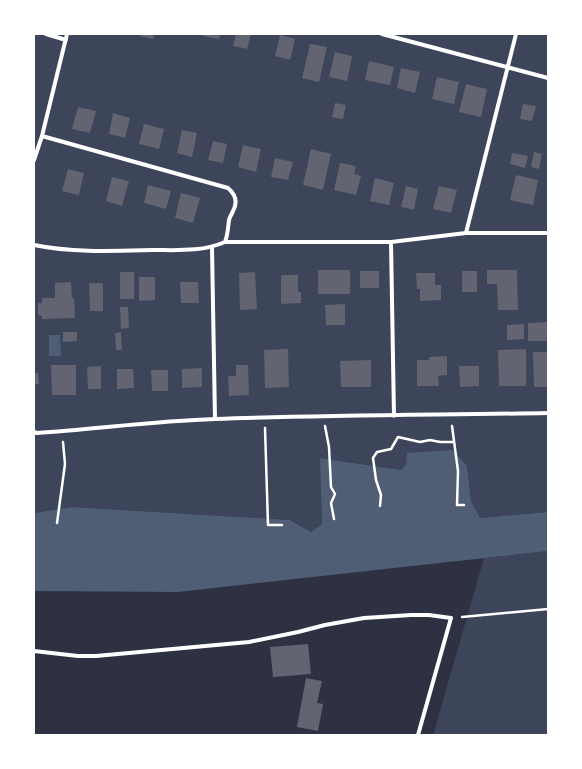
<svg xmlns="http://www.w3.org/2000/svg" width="582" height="769" viewBox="0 0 582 769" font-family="Barlow,sans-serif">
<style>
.green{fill:#3c4559}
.water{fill:#4f5d75}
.building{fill:#626471}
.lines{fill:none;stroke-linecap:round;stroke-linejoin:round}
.path{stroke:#fff;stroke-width:2.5}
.minor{stroke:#fff;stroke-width:4}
</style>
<rect width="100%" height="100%" fill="#2d3142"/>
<!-- green -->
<path class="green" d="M34,34H548V512L480,518L471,501L467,466L406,465L401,470L321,458L322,524L311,532L290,520L72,507L34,513Z
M548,551V735H433L484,558Z"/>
<!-- water -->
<path class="water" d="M49,335H60L61,356H49Z
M452,450L467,466L471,501L480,518L548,512V551L178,592L34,591V513L72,507L290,520L311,532L322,524L320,458L401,470L406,465L407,453Z"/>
<!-- building -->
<path class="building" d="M141,34H154L153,39L140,36Z
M204,34H220L219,39L203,36Z
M236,34H251L247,49L233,46Z
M280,35L295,39L290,60L275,56Z
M310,44L327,47L319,82L302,78Z
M335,52L352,56L347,81L329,77Z
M369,61L394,67L390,85L365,80Z
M401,68L420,72L415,93L397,88Z
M437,77L459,82L454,104L432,99Z
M466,84L487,89L481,117L459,112Z
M335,103L346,105L343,119L332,117Z
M523,104L536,106L532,121L520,119Z
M78,107L96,111L90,133L72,129Z
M113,113L130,118L125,138L109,134Z
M144,124L164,129L159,149L139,144Z
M182,130L197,133L192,157L177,153Z
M213,141L227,144L223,163L208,160Z
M243,145L261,149L256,172L238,167Z
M311,149L331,154L323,190L303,185Z
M534,152L542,154L539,169L531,167Z
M512,153L528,156L525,168L510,164Z
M275,158L293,162L288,180L271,177Z
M340,163L356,166L354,174L361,176L356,195L334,190Z
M68,169L84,173L79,195L62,191Z
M516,175L538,180L533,205L510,200Z
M112,177L129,181L122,206L106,201Z
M375,178L394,183L389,205L370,201Z
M148,185L171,191L166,209L144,203Z
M406,186L418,189L414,210L401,207Z
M439,186L457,190L451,213L433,209Z
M181,193L200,198L193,223L175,218Z
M318,270H350V294H318Z
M487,270H517L518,310H498L497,284H487Z
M360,271H379V288H360Z
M462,271H477V292H462Z
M120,272H134V299H120Z
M255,272L257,309L240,310L239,273Z
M416,273H435V285H441V300L420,301V289H417Z
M281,275H298V292H301V303L281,304Z
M139,277H155V300L139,301Z
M71,282L72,298H74L75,318L42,319V316L38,315V303H42V298H55V283Z
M180,282H198L199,303H181Z
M89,283H103V311H90Z
M345,304V325H326L325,305Z
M120,307H128L129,328L121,329Z
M548,322V341H528V323Z
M524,324V339L507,340V325Z
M63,332H77V341L63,342Z
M121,332L122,350H116L115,333Z
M288,349L289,387L265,388L264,350Z
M526,349V386H499L498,350Z
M533,352H548V387H534Z
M447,356V375L438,376L439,386H417V360H429V357Z
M371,360V387H341L340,361Z
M51,365H76V395H52Z
M236,365H248L249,395L229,396L228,376H236Z
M101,366V389H88L87,367Z
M459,366H479V386L460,387Z
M202,368V387L182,388V369Z
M117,369H133L134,388L117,389Z
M151,370H168V391H152Z
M34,373H38L39,384H34Z
M308,644L311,674L273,677L270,647Z
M306,678L322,681L317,703L323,704L318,731L297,727Z"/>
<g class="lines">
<!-- path -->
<path class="path" d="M325,426L329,447L331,487L335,494L331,503L334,519
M452,426L458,471L457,505H464
M265,428L268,525H282
M380,506L381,495L376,480L373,458L377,452L391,449L398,437L420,442L430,440L440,442H454
M57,523L65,464L63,442
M462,617L548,609"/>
<!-- minor -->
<path class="minor" d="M46,34L66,40
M382,34L548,78
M42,136L228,188C235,194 238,202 233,211C232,214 230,216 229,220C228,228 228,234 225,242
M34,160L42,136L67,34
M466,233L516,34
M391,242L394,416
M34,245C73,253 114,251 153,250C177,250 202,252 225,242H391L466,233H548
M212,248L215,419
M34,432L37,433C96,429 155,421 215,419C326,415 437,415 548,413
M34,651L78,656H96L249,642L298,632L325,625L364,618L411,615H429L451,618L418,735"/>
</g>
<!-- border -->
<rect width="582" height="769" fill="none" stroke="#ffffff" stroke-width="70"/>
</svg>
